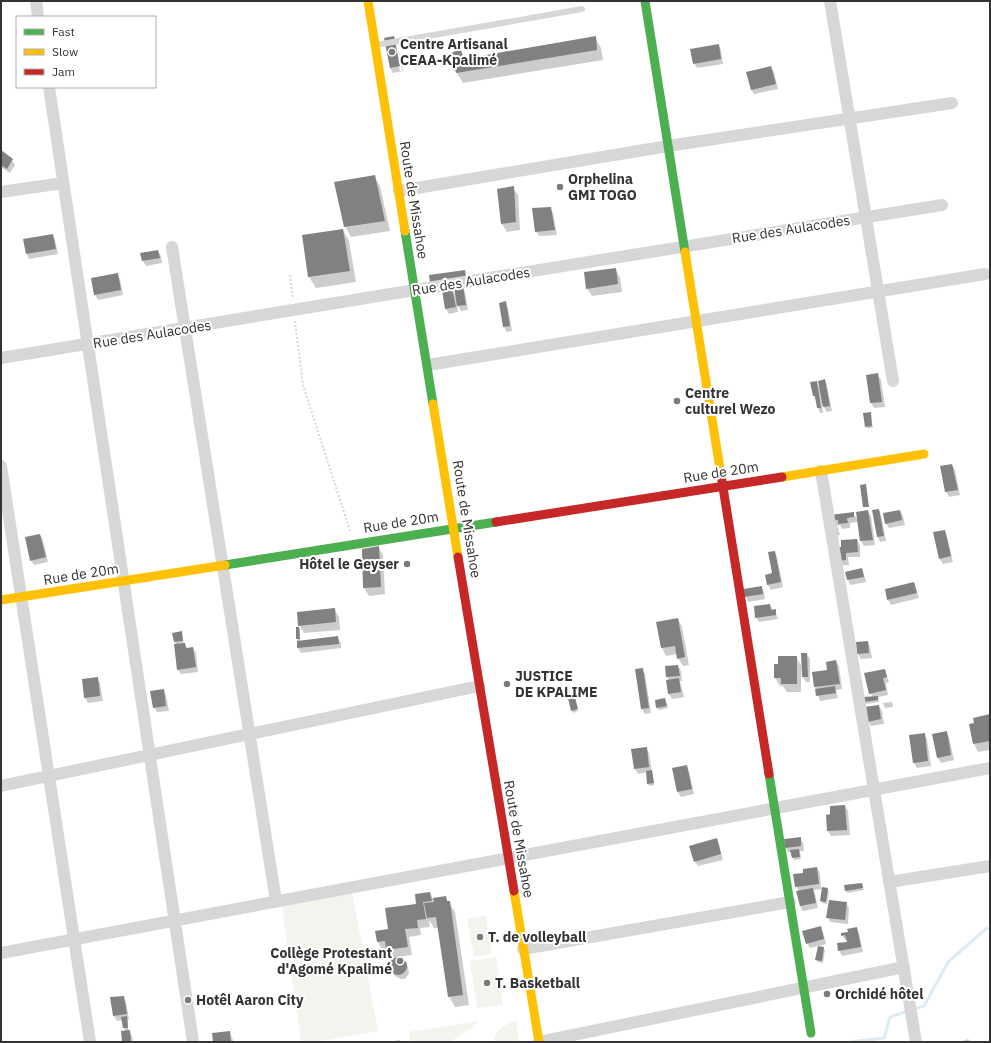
<svg xmlns="http://www.w3.org/2000/svg" width="991" height="1043" viewBox="0 0 991 1043" font-family="'IBM Plex Sans',sans-serif">
<style>
.green{fill:#f1f5ed}
.shadow{fill:#0003}
.lines{fill:none;stroke-linecap:round;stroke-linejoin:round}
.stream{stroke:#ddebf3;stroke-width:3}
.building{fill:#818181}
.path{stroke:#d6d6d6;stroke-width:2;stroke-dasharray:2 2;stroke-linecap:butt}
.lane{stroke:#d7d7d7;stroke-width:6}
.street{stroke:#d7d7d7;stroke-width:12}
.fast{stroke:#4caf50;stroke-width:9}
.slow{stroke:#ffc107;stroke-width:9}
.jam{stroke:#c62828;stroke-width:9}
.poi-dot{fill:#7a7a7a;stroke:#fff;stroke-width:1.5}
.labels{text-anchor:middle;dominant-baseline:central;stroke-width:4;stroke-linejoin:round;paint-order:stroke}
.poi-label{font-size:14px;font-weight:bold;fill:#333;stroke:#fff;text-anchor:start}
.street-label{font-size:14px;fill:#333;stroke:#fff}
</style>
<rect width="100%" height="100%" fill="#fff"/>
<!-- green -->
<path class="green" d="M352,891L378,1031L315,1042H301L281,901Z
M486,916L492,954L474,957L467,919Z
M496,957L503,1005L477,1008L470,961Z
M516,1020L519,1042H494C494,1029 506,1025 516,1020Z
M479,1021L472,1028L450,1042H411L409,1032Z"/>
<!-- shadow -->
<path class="shadow" d="M394,37L396,41H394L400,71H402L397,42L403,71L393,73L390,68L385,39Z
M595,37L601,48L603,60L463,83L457,73L460,50L466,59Z
M718,45L721,50L723,64L697,68L694,63Z
M771,67L774,72L778,89L754,94L751,89Z
M1,151L12,160L15,165L10,173L1,167Z
M374,176L380,186L390,231L351,237L345,226Z
M513,188L518,195L520,230L507,232L502,224L498,189Z
M550,208L553,213L557,235L539,236L536,231Z
M343,230L349,241L356,282L316,288L309,277L304,236Z
M53,235L55,240L58,254L29,259L27,254Z
M158,251L161,256L162,263L146,266L143,261Z
M615,269L620,277L622,292L592,296L587,288Z
M117,274L120,279L123,295L98,300L95,295L92,279Z
M462,287L465,292L468,310L461,311L457,304L458,312L449,314L446,309L443,291L452,289L457,298Z
M505,303L508,308L512,331L507,332L504,327Z
M878,375L881,380L885,407L874,408L871,403L867,376Z
M825,380L827,386L832,411L827,412L822,404L823,413H820L814,396L812,383L816,382L820,389Z
M870,413L873,428H867L866,426Z
M952,465L955,470L960,495L949,497L946,492L941,467Z
M879,510L881,515L886,541L880,542L878,537L873,511Z
M868,511L871,516L875,545L864,546L861,541L858,522L850,523V528L842,529L840,525L837,526L840,535L837,536L832,521L853,513L858,521Z
M900,511L903,516L905,525L889,528L886,523Z
M944,531L947,536L953,562L943,564L940,559Z
M40,535L43,540L48,562L34,565L31,560Z
M857,540L860,545V557H848L849,565H842L839,548Z
M378,547L383,555L385,594L369,596L364,588Z
M774,552L777,557L783,587L771,590L768,585L773,574Z
M861,569L864,574L866,582L850,585L848,580L846,572Z
M914,583L919,598L891,605L888,600Z
M761,587L764,592L765,599L748,602L744,590Z
M770,605L773,610H775L778,619L759,622L756,617Z
M334,609L339,617L340,630L304,633L299,625Z
M989,618H990V630Z
M678,619L682,627L689,665L683,666L678,658V654L666,656L662,648L658,622Z
M297,628H300V641L338,638L341,643V648L301,653L298,648Z
M173,633L182,634L184,644L188,649L193,648L196,653L198,672L181,674L178,669L176,645Z
M868,642L870,647L872,658L861,659L858,654L857,643Z
M807,654L810,659V682H806L803,677Z
M796,657L802,667H801V692H787L783,686H780L775,678L779,665Z
M836,661L839,666L842,689L836,690L838,698L820,701L815,687Z
M678,666L681,671L682,681H680L684,697L672,699L669,694V680L667,677L666,667Z
M642,669L645,674L651,713L645,714L642,709L636,670Z
M885,670L889,682L886,683L888,695L878,697L879,702L866,704L865,702L873,697L870,693Z
M97,678L100,683L103,701L88,703L85,698Z
M163,690L166,695L169,711L157,712L154,707Z
M574,696L578,711L573,713L572,710Z
M665,699L668,708L659,710L657,708Z
M892,702L893,707L885,708L883,703Z
M879,706L882,711L884,724L871,726L868,721Z
M990,715V750L978,752L974,744L970,725Z
M946,732L949,737L954,760L941,763L938,758Z
M924,734L927,739L931,766L917,768L914,763Z
M646,748L649,753L654,785L650,786L648,784L647,772L638,774L635,769Z
M686,766L689,771L694,794L681,797L678,792L673,769Z
M845,806L848,811L850,835L831,836L828,831L831,815Z
M800,838L803,843L804,851H800L801,859L794,860L792,852H788L786,847Z
M716,839L719,844L723,860L698,866L695,861Z
M817,868L820,873L821,888L827,889L829,891L827,904L822,903L821,901L823,889L813,890L815,894L818,908L803,911L800,906L799,891L796,886L804,874Z
M862,884L864,890L847,893L846,891Z
M430,893L433,899L445,897L455,912L469,1005L455,1007L449,996L439,928H434L429,920L430,927L420,928L421,935L409,937L412,955L391,958L387,949L382,950L378,942L376,932L389,930Z
M846,903L849,908L848,924L830,922L828,917Z
M820,927L823,932L826,944L810,948L807,943Z
M856,928L859,933L863,952L842,956L839,950L848,942L847,940H845L842,935Z
M823,948L825,950L823,963L818,962L816,960Z
M399,958L405,961L408,967L409,974L405,979H401L395,976L392,970L391,963L393,961Z
M123,997L126,1002L129,1019L128,1020V1030L132,1036L133,1042H123L126,1032L124,1028L122,1020L117,1021L114,1016L111,998Z
M229,1032L234,1042H214Z
M968,1039L971,1042H960Z
M400,1040L401,1042H389Z"/>
<g class="lines">
<!-- stream -->
<path class="stream" d="M914,1009L924,1006L948,962L987,928
M850,1042L884,1038L890,1017L908,1011"/>
</g>
<!-- building -->
<path class="building" d="M394,36L400,66L390,68L384,38Z
M596,36L597,50L456,73L451,53L461,49L463,59Z
M719,44L721,59L693,64L690,49Z
M771,66L776,84L751,90L746,72Z
M1,150L13,159L7,169L1,165Z
M375,175L385,221L344,227L334,182Z
M514,186L516,222L501,224L497,189Z
M551,207L555,230L535,232L532,208Z
M343,229L350,271L308,277L302,235Z
M53,234L56,249L26,254L23,239Z
M158,250L160,258L142,261L140,253Z
M616,268L618,284L586,289L584,272Z
M465,270L466,277L430,283L429,275Z
M118,273L121,290L94,295L91,278Z
M463,286L466,305L457,306L454,287Z
M452,288L456,307L445,309L442,290Z
M506,301L510,326L503,327L499,303Z
M878,373L882,402L870,403L866,375Z
M825,379L830,406L823,407L818,381Z
M817,381L821,408H817L815,396H813L810,382Z
M871,412L872,426L865,427L863,413Z
M952,464L958,490L945,492L940,466Z
M866,484L869,507H863L860,485Z
M879,509L884,536L877,537L872,510Z
M868,510L873,540L860,541L856,512Z
M900,510L902,520L885,524L883,513Z
M854,512V517L847,518L848,523L838,524V520L831,521L830,515Z
M945,530L951,556L939,559L933,532Z
M40,534L46,557L30,561L25,537Z
M857,539L858,552L846,553V560L838,561L837,547H841V540Z
M379,546L381,587L363,588L362,549Z
M775,551L781,582L767,585L765,575L772,573L768,552Z
M862,568L864,577L847,580L845,572Z
M914,582L917,593L887,600L885,589Z
M762,586L763,594L744,597L743,589Z
M770,604L771,610L776,609V615L755,618L754,606Z
M335,608L336,622L298,626L297,612Z
M678,618L685,657L677,659L675,646L661,648L656,622Z
M296,627H299L300,639H296Z
M182,631L183,641L174,642L172,633Z
M338,636L339,644L297,648V641Z
M868,641L869,653L857,654L856,642Z
M185,643L186,648L193,647L196,667L177,670L174,644Z
M801,653H807L808,677H802Z
M778,656H797V684H781V678H774V664H778Z
M836,660L840,684L814,687L812,672L827,670L826,662Z
M678,665L680,676L666,677L665,666Z
M643,668L649,708L641,709L635,669Z
M885,669L887,677L883,678L886,690L869,694L864,673Z
M98,677L100,696L84,698L82,679Z
M679,678L681,692L668,694L666,680Z
M835,686L836,693L816,696L815,689Z
M164,689L166,706L153,708L150,691Z
M574,693L578,709L571,711L567,694Z
M878,696V700L864,702L863,697Z
M665,698L667,706L656,708L655,700Z
M879,705L881,719L867,722L864,707Z
M990,714V741L973,744L969,724L974,723L973,718Z
M947,731L951,755L937,758L932,734Z
M925,733L928,761L913,763L909,735Z
M647,747L649,767L634,769L631,749Z
M687,765L692,789L677,792L672,768Z
M652,770L654,783L647,784L646,771Z
M845,805L847,830L827,831L826,815L830,814V806Z
M801,837V846L785,848L784,839Z
M717,838L721,854L694,862L689,846Z
M799,849L800,857L792,858L790,850Z
M817,867L819,884L795,887L793,874L803,873V869Z
M862,883L863,888L845,891L844,885Z
M822,887L828,888L826,902L820,901Z
M813,888L816,903L800,906L796,891Z
M430,892L432,901L423,902L426,919L417,920L418,928L405,929L408,947L386,950L385,941L377,942L375,931L388,929L385,908L416,904L415,894Z
M446,896L447,901H450L463,995L448,997L436,917L427,918L424,903L434,902L433,898Z
M829,900L847,902L845,920L826,918Z
M821,926L824,939L806,944L802,931Z
M857,927L861,947L838,951L837,943L847,942L845,935L841,936V933L848,932L847,929Z
M818,946L824,947L822,961L815,960Z
M389 966a9 9 0 1 1 18 0a9 9 0 1 1-18 0Z
M124,996L127,1014L113,1016L110,997Z
M127,1016L128,1028H123L121,1017Z
M130,1030L131,1042H122L121,1031Z
M230,1031L231,1042H213L212,1033Z"/>
<g class="lines">
<!-- path -->
<path class="path" d="M290,275L293,299
M295,321L303,385L350,531"/>
<!-- lane -->
<path class="lane" d="M376,45L582,9"/>
<!-- street -->
<path class="street" d="M36,1L38,17
M830,1L893,381
M49,87L193,1042
M399,191L668,146L952,103
M1,192L63,183
M172,247L276,901
M1,358L415,290L942,205
M428,365L985,274
M1,466L90,1042
M821,471L916,1042
M1,786L479,686
M889,882L990,866
M523,949L790,902
M1,953L990,768
M539,1042L904,967"/>
<!-- fast -->
<path class="fast" d="M645,1L685,252
M405,231L433,404
M225,565L496,522
M769,774L811,1033"/>
<!-- slow -->
<path class="slow" d="M368,1L405,231
M685,252L721,475
M433,404L458,557
M782,477L924,454
M1,600L225,565
M514,891L539,1042"/>
<!-- jam -->
<path class="jam" d="M721,475L769,774
M496,522L782,477
M458,557L514,891"/>
</g>
<!-- markers -->
<g class="poi-dot">
<circle cx="392" cy="52" r="4"/>
<circle cx="560" cy="187" r="4"/>
<circle cx="677" cy="401" r="4"/>
<circle cx="407" cy="564" r="4"/>
<circle cx="507" cy="684" r="4"/>
<circle cx="480" cy="937" r="4"/>
<circle cx="400" cy="961" r="4"/>
<circle cx="487" cy="983" r="4"/>
<circle cx="827" cy="994" r="4"/>
<circle cx="188" cy="1000" r="4"/>
</g>
<g class="labels">
<!-- poi labels -->
<g class="poi-label">
<text x="400" y="44">Centre Artisanal<tspan x="400" dy="16">CEAA-Kpalimé</tspan></text>
<text x="568" y="179">Orphelina<tspan x="568" dy="16">GMI TOGO</tspan></text>
<text x="685" y="393">Centre<tspan x="685" dy="16">culturel Wezo</tspan></text>
<text x="399" y="564" text-anchor="end">Hôtel le Geyser</text>
<text x="515" y="676">JUSTICE<tspan x="515" dy="16">DE KPALIME</tspan></text>
<text x="488" y="937">T. de volleyball</text>
<text x="392" y="953" text-anchor="end">Collège Protestant<tspan x="392" dy="16">d'Agomé Kpalimé</tspan></text>
<text x="495" y="983">T. Basketball</text>
<text x="835" y="994">Orchidé hôtel</text>
<text x="196" y="1000">Hotêl Aaron City</text>
</g>
<!-- street labels -->
<g class="street-label">
<text transform="translate(414 200) rotate(81)">Route de Missahoe</text>
<text transform="translate(791 229) rotate(-9)">Rue des Aulacodes</text>
<text transform="translate(471 281) rotate(-9)">Rue des Aulacodes</text>
<text transform="translate(152 334) rotate(-9)">Rue des Aulacodes</text>
<text transform="translate(721 472) rotate(-9)">Rue de 20m</text>
<text transform="translate(467 519) rotate(81)">Route de Missahoe</text>
<text transform="translate(401 522) rotate(-9)">Rue de 20m</text>
<text transform="translate(81 574) rotate(-9)">Rue de 20m</text>
<text transform="translate(519 839) rotate(80)">Route de Missahoe</text>
</g>
</g>
<!-- border -->
<rect width="991" height="1043" fill="none" stroke="#333333" stroke-width="4"/>
<!-- legend -->
<rect x="16" y="16" width="140" height="72" fill="#ffffff" stroke="#adadad"/>
<rect x="24" y="29" width="20" height="6" fill="#4caf50" stroke="#adadad"/>
<text x="52" y="36" font-size="12" fill="#333333">Fast</text>
<rect x="24" y="49" width="20" height="6" fill="#ffc107" stroke="#adadad"/>
<text x="52" y="56" font-size="12" fill="#333333">Slow</text>
<rect x="24" y="69" width="20" height="6" fill="#c62828" stroke="#adadad"/>
<text x="52" y="76" font-size="12" fill="#333333">Jam</text>
</svg>
